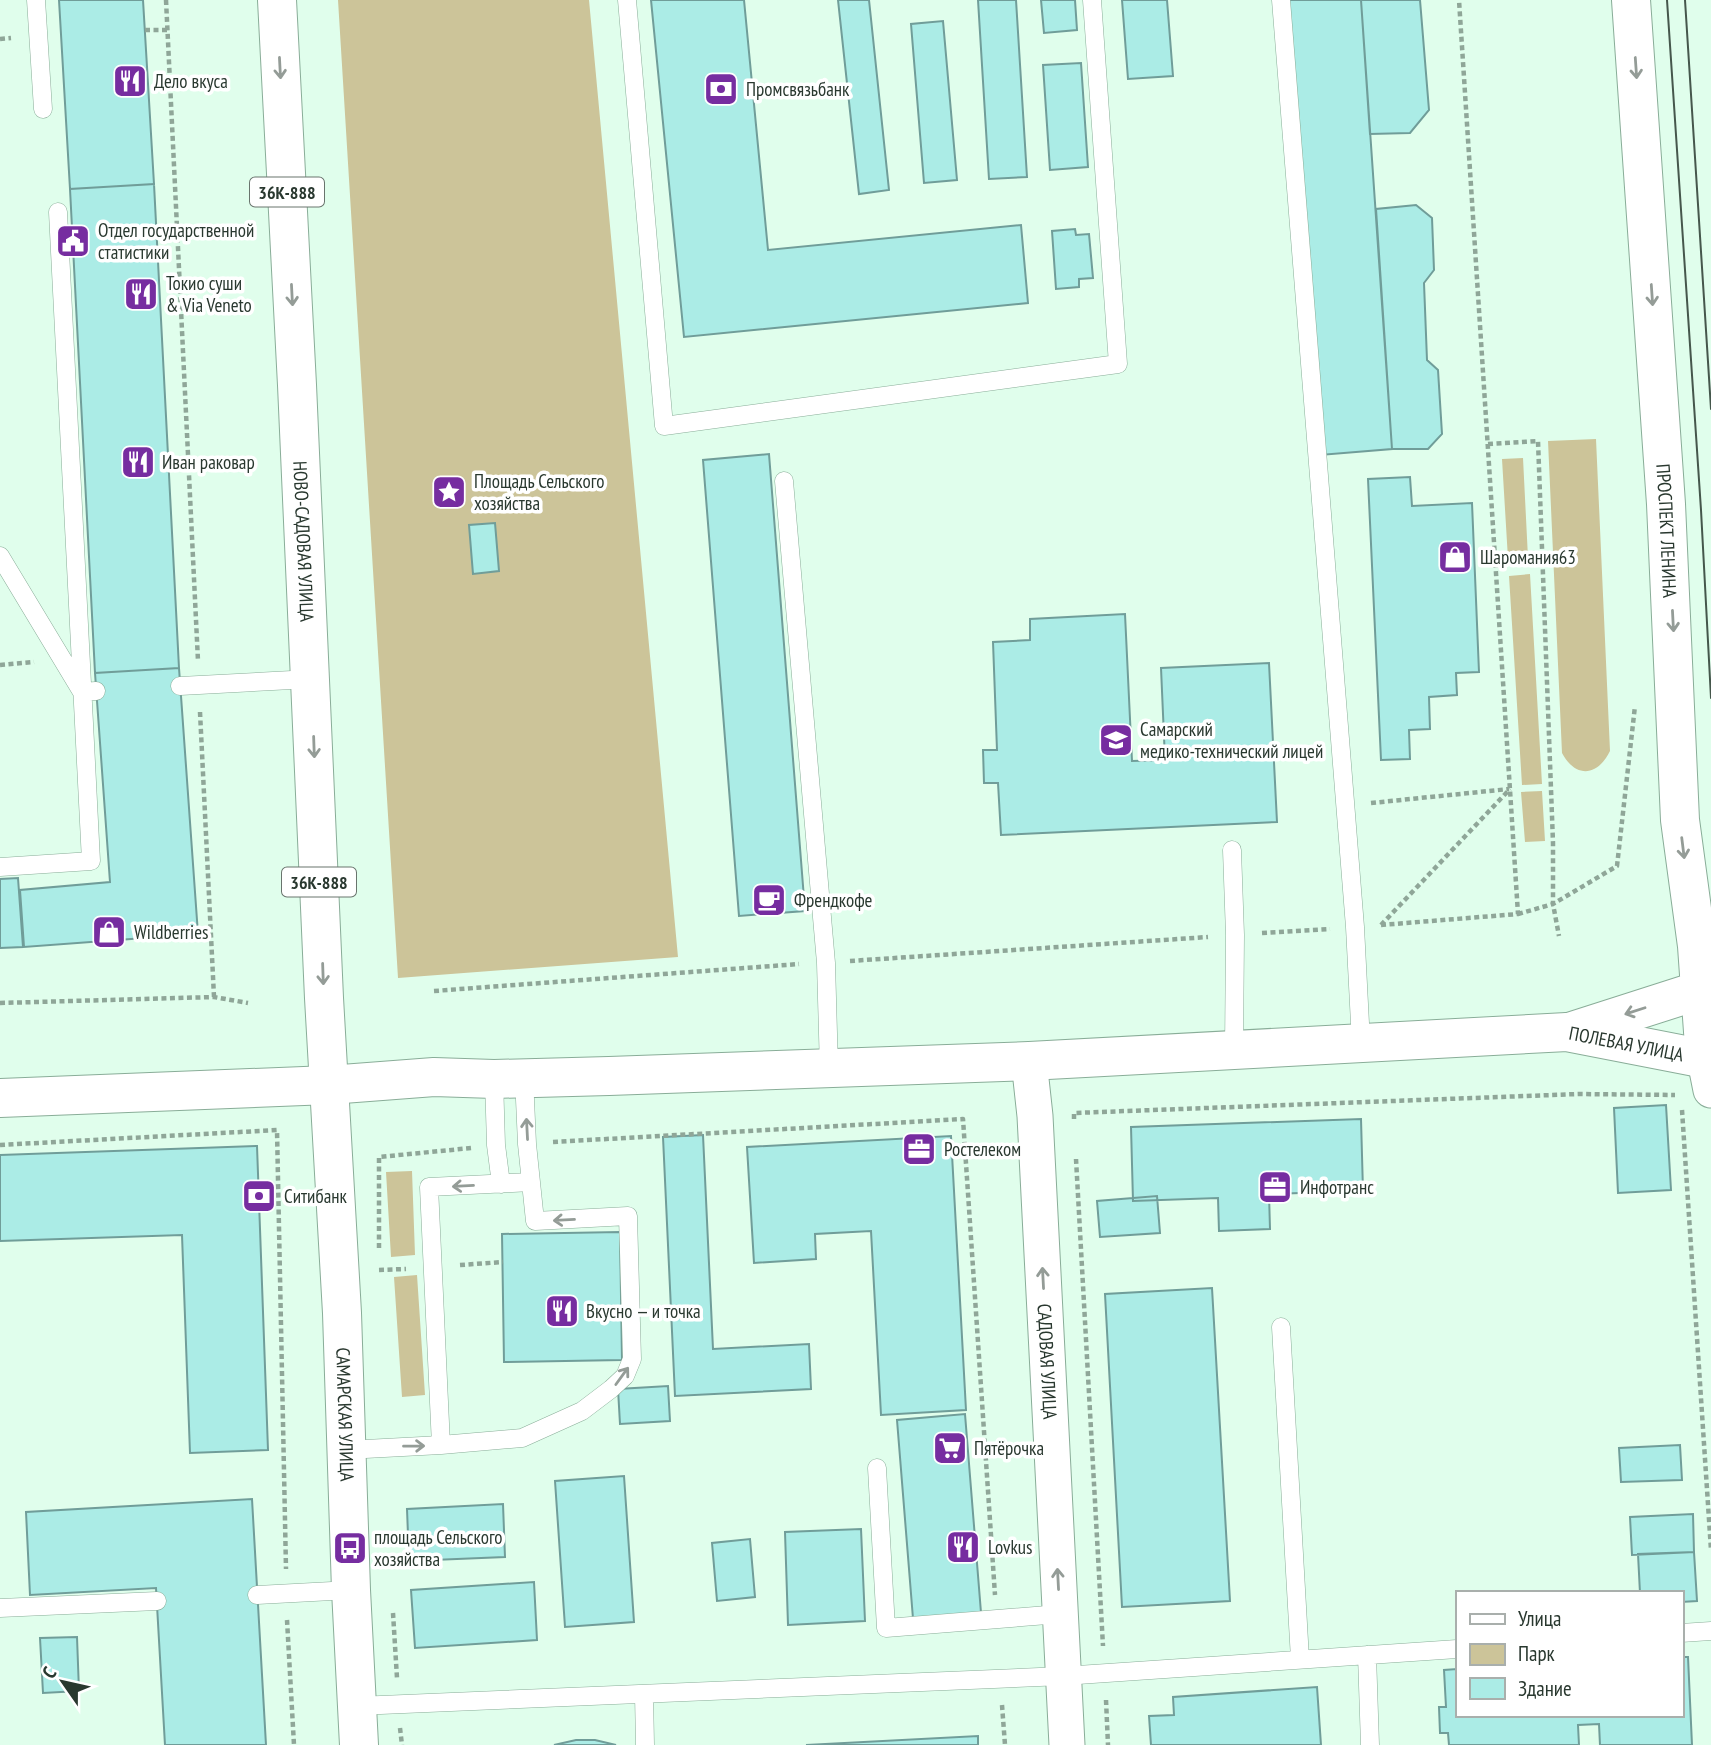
<svg xmlns="http://www.w3.org/2000/svg" width="1711" height="1745" viewBox="0 0 1711 1745" font-family="'PT Sans Narrow',sans-serif">
<style>
.green{fill:#ccc499}
.building{fill:#abece6;stroke:#709d99;stroke-width:2}
.lines{fill:none;stroke-linecap:round;stroke-linejoin:round}
.service-casing{stroke:#89ad98;stroke-width:19}
.minor-casing{stroke:#89ad98;stroke-width:37}
.tertiary-casing{stroke:#89ad98;stroke-width:40}
.secondary-casing{stroke:#89ad98;stroke-width:40}
.primary-casing{stroke:#89ad98;stroke-width:40}
.path{stroke:#8fa698;stroke-width:4.5;stroke-dasharray:5 3.5;stroke-linecap:butt}
.service{stroke:#fff;stroke-width:18}
.minor{stroke:#fff;stroke-width:35}
.tertiary{stroke:#fff;stroke-width:38}
.secondary{stroke:#fff;stroke-width:38}
.primary{stroke:#fff;stroke-width:38}
.tram{stroke:#45574c;stroke-width:2}
.oneway{stroke:#949c97}
.labels{text-anchor:middle;dominant-baseline:central;stroke-width:7;stroke-linejoin:round;paint-order:stroke}
.shield{fill:#fff;stroke:#69746d;stroke-width:2}
.shield-label{font-size:18px;font-weight:bold;fill:#29382f}
.poi-label{font-size:19px;fill:#29382f;stroke:#fff;text-anchor:start}
.street-label{font-size:19px;fill:#29382f;stroke:#fff}
</style>
<rect width="100%" height="100%" fill="#e0feec"/>
<!-- green -->
<path class="green" d="M338,0H589L678,957L398,978Z
M1596,439L1610,751C1598,776 1576,779 1562,753L1548,441Z
M1523,458L1528,558L1508,559L1502,459Z
M1530,574L1542,784L1522,785L1509,576Z
M1542,791L1545,841L1525,842L1521,792Z
M412,1171L415,1255L391,1257L386,1172Z
M417,1275L425,1395L402,1397L394,1277Z"/>
<!-- building -->
<path class="building" d="M59,0H143L154,184L70,189Z
M651,0H744L768,250L1021,225L1028,303L684,337Z
M838,0H869L889,190L859,194Z
M978,0H1016L1027,177L989,179Z
M1041,0H1075L1077,30L1044,33Z
M1122,0H1167L1173,76L1128,79Z
M1287,0H1361L1392,449L1320,455Z
M1361,0H1420L1429,110L1410,133L1370,134Z
M943,21L957,180L924,183L911,24Z
M1081,63L1088,167L1050,170L1043,65Z
M154,184L179,668L95,673L70,189Z
M1416,205L1432,218L1434,270L1424,283L1427,360L1438,370L1442,434L1428,449H1392L1376,209Z
M1075,229L1076,235L1089,234L1093,278L1079,279V287L1056,289L1052,231Z
M769,454L805,911L739,916L703,460Z
M1410,477L1412,506L1472,503L1479,672L1456,673L1457,695L1429,697L1430,729L1409,730L1410,759L1381,760L1368,479Z
M495,523L499,571L473,574L469,525Z
M1125,614L1132,761L1165,760L1161,668L1269,663L1277,822L1001,835L998,783H984L983,750H997L993,642L1030,640V619Z
M179,668L198,934L24,947L20,890L110,882L95,673Z
M18,878L23,947L0,948V879Z
M1666,1105L1671,1190L1618,1193L1614,1108Z
M1361,1119L1363,1191L1269,1194L1270,1229L1219,1231L1218,1198L1133,1201L1131,1127Z
M703,1135L713,1349L809,1344L811,1389L675,1396L663,1137Z
M951,1136L966,1410L881,1415L871,1231L815,1234L816,1259L754,1263L747,1147Z
M257,1146L268,1450L190,1453L182,1235L0,1241V1155Z
M1157,1196L1160,1233L1100,1237L1097,1201Z
M620,1232L622,1360L504,1362L502,1234Z
M1212,1288L1230,1601L1122,1607L1105,1294Z
M668,1386L670,1421L620,1424L618,1389Z
M965,1414L982,1625L914,1631L897,1420Z
M1680,1445L1682,1480L1621,1482L1619,1448Z
M624,1476L634,1622L565,1627L555,1481Z
M252,1499L266,1745H165L156,1588L30,1595L26,1512Z
M503,1504L505,1557L409,1561L407,1509Z
M1693,1514L1694,1552L1632,1555L1630,1517Z
M861,1529L865,1621L788,1625L785,1532Z
M750,1539L755,1597L717,1601L712,1543Z
M1694,1552L1697,1601L1681,1602V1593H1640L1638,1554Z
M534,1582L537,1640L415,1648L411,1590Z
M77,1637L79,1691L43,1693L40,1638Z
M1681,1657H1688L1692,1745H1600L1599,1724L1578,1725L1579,1745H1449L1448,1733H1440L1439,1707H1446L1444,1670L1457,1669V1715H1681Z
M1317,1687L1321,1745H1151L1149,1716L1174,1715L1173,1697Z
M978,1736V1745H806Z
M576,1740H595L616,1745H554Z"/>
<g class="lines">
<!-- service casing -->
<g class="service-casing">
<path id="service" d="M36,0L43,109
M627,0L664,426L1118,364L1092,0
M1281,0L1355,927L1361,1043
M784,481L826,963L829,1069
M0,556L82,692L96,691
M180,686L311,679
M1232,850L1235,935L1234,1050
M0,867L91,861L58,212
M494,1079L496,1145L501,1184
M1281,1327L1300,1659
M441,1445L429,1187L531,1182
M346,1450L441,1445L522,1438L582,1411L611,1389L625,1376L632,1359L628,1216L535,1221L527,1144L524,1077
M877,1468L886,1628L1060,1614
M257,1595L351,1590
M0,1608L157,1601
M1681,1633L1711,1631
M1367,1655L1370,1745
M644,1694L645,1745
M357,1706L1063,1676L1457,1649"/>
</g>
<!-- minor casing -->
<g class="minor-casing">
<g id="minor">
<path d="M1705,1060L1711,1090"/>
<path id="s1" d="M1029,1061L1035,1116L1067,1745"/>
</g>
</g>
<!-- tertiary casing -->
<g class="tertiary-casing">
<path id="tertiary" d="M0,1098L329,1085"/>
</g>
<!-- secondary casing -->
<g class="secondary-casing">
<g id="secondary">
<path id="s2" d="M1631,0L1666,504L1680,820L1697,946L1705,1060"/>
</g>
</g>
<!-- primary casing -->
<g class="primary-casing">
<g id="primary">
<path id="s3" d="M277,0L297,385L324,998L342,1313L351,1590L359,1745"/>
<path d="M1569,1032L1700,990H1711"/>
<path id="s4" d="M329,1085L434,1077L494,1079L609,1076L1029,1061L1567,1032L1711,1060"/>
</g>
</g>
<!-- path -->
<path class="path" d="M166,0L198,661
M145,30H167
M0,39L11,38
M1488,444L1538,441L1553,843V904L1559,936
M0,665L34,662
M200,712L214,997
M1371,803L1509,789
M1518,914L1553,904L1617,866L1635,706
M1381,925L1518,914L1459,0
M1381,925L1510,789
M1262,933L1330,929
M850,961L1208,937
M434,991L799,964
M0,1003L214,997L248,1003
M1682,1110L1711,1550
M1074,1119V1113L1579,1094L1675,1095
M553,1142L963,1119L995,1595
M0,1145L277,1130L286,1569
M1076,1159L1103,1646
M379,1248V1157L471,1148
M460,1265L503,1262
M379,1270L406,1269
M393,1613L397,1678
M287,1620L294,1745
M1106,1700L1108,1745
M1002,1705L1005,1745
M400,1728L402,1745"/>
<!-- service -->
<use href="#service" class="service"/>
<!-- minor -->
<use href="#minor" class="minor"/>
<!-- tertiary -->
<use href="#tertiary" class="tertiary"/>
<!-- secondary -->
<use href="#secondary" class="secondary"/>
<!-- primary -->
<use href="#primary" class="primary"/>
<!-- tram -->
<path class="tram" d="M1667,0L1701,510L1711,698
M1685,0L1711,409"/>
</g>
<!-- one-way arrows -->
<defs><path id="oneway-shaft" d="M-6 0H5M1.5-3L5.5 0L1.5 3" fill="none" stroke-width="1.6" stroke-linecap="round" stroke-linejoin="round" transform="scale(1.75)"/></defs>
<g class="oneway">
<use href="#oneway-shaft" transform="translate(280 68) rotate(87)"/>
<use href="#oneway-shaft" transform="translate(1636 68) rotate(86)"/>
<use href="#oneway-shaft" transform="translate(292 295) rotate(87)"/>
<use href="#oneway-shaft" transform="translate(1652 295) rotate(86)"/>
<use href="#oneway-shaft" transform="translate(1673 621) rotate(87)"/>
<use href="#oneway-shaft" transform="translate(314 747) rotate(88)"/>
<use href="#oneway-shaft" transform="translate(1683 848) rotate(83)"/>
<use href="#oneway-shaft" transform="translate(323 974) rotate(88)"/>
<use href="#oneway-shaft" transform="translate(1635 1011) rotate(162)"/>
<use href="#oneway-shaft" transform="translate(527 1129) rotate(-93)"/>
<use href="#oneway-shaft" transform="translate(463 1186) rotate(177)"/>
<use href="#oneway-shaft" transform="translate(564 1220) rotate(177)"/>
<use href="#oneway-shaft" transform="translate(1043 1278) rotate(-93)"/>
<use href="#oneway-shaft" transform="translate(622 1376) rotate(-54)"/>
<use href="#oneway-shaft" transform="translate(414 1446) rotate(-1)"/>
<use href="#oneway-shaft" transform="translate(1058 1579) rotate(-93)"/>
</g>
<!-- icons -->
<defs>
<g id="restaurant-square" transform="scale(1.75)"><rect x="-9" y="-9" width="18" height="18" rx="4" fill="#762da0" stroke="#fff"/><path d="M-5-6h1v4h1v-4h1v4h1v-4h1v5L-1.5 .5V6h-2V.5L-5-1ZM5-6V6H3V1.5H1.5Q1.5-4 5-6Z" fill="#fff"/></g>
<g id="bank-square" transform="scale(1.75)"><rect x="-9" y="-9" width="18" height="18" rx="4" fill="#762da0" stroke="#fff"/><path d="M-6-4H6V4H-6ZM0-2.3a2.3 2.3 0 1 0 0 4.6a2.3 2.3 0 1 0 0-4.6Z" fill="#fff"/></g>
<g id="civic-square" transform="scale(1.75)"><rect x="-9" y="-9" width="18" height="18" rx="4" fill="#762da0" stroke="#fff"/><path d="M-.6-6.5H3V-4.5H.6V-3L4-1V1h2V6H-6V1h2V-1L-.6-3ZM-1.2 2.5V6h2.4V2.5Z" fill="#fff"/></g>
<g id="sight-square" transform="scale(1.75)"><rect x="-9" y="-9" width="18" height="18" rx="4" fill="#762da0" stroke="#fff"/><path d="M0-6L1.8-2.2L6-1.7L2.9 1.2L3.7 5.4L0 3.3L-3.7 5.4L-2.9 1.2L-6-1.7L-1.8-2.2Z" fill="#fff"/></g>
<g id="shop-square" transform="scale(1.75)"><rect x="-9" y="-9" width="18" height="18" rx="4" fill="#762da0" stroke="#fff"/><path d="M-5-2.5h2.3a2.7 3.5 0 0 1 5.4 0H5L5.5 6h-11ZM-1.5-2.5h3a1.5 2.3 0 0 0-3 0Z" fill="#fff"/></g>
<g id="school-square" transform="scale(1.75)"><rect x="-9" y="-9" width="18" height="18" rx="4" fill="#762da0" stroke="#fff"/><path d="M0-5L7-2L0 1L-7-2ZM-4 1L0 2.5L4 1V4Q0 6-4 4Z" fill="#fff"/></g>
<g id="cafe-square" transform="scale(1.75)"><rect x="-9" y="-9" width="18" height="18" rx="4" fill="#762da0" stroke="#fff"/><path d="M-5.5-4.5H6V0H3Q3 3.5 0 3.5H-2.5Q-5.5 3.5-5.5 0ZM3-3.2v2h1.7v-2ZM-6 4.5H4V6H-6Z" fill="#fff"/></g>
<g id="office-square" transform="scale(1.75)"><rect x="-9" y="-9" width="18" height="18" rx="4" fill="#762da0" stroke="#fff"/><path d="M-6-3h4V-5.5h4V-3h4V5H-6ZM-1-4.5V-3h2v-1.5ZM-6 0V1H6V0Z" fill="#fff"/></g>
<g id="supermarket-square" transform="scale(1.75)"><rect x="-9" y="-9" width="18" height="18" rx="4" fill="#762da0" stroke="#fff"/><path d="M-6-5.5h2.5l.6 2H6L4.5 2H-2.5L-4.4-4H-6ZM-1.5 3.2a1.3 1.3 0 1 0 .1 0ZM3 3.2a1.3 1.3 0 1 0 .1 0Z" fill="#fff"/></g>
<g id="bus-square" transform="scale(1.75)"><rect x="-9" y="-9" width="18" height="18" rx="4" fill="#762da0" stroke="#fff"/><path d="M-5-6H5V4H4V6H2V4H-2V6H-4V4H-5ZM-3.5-4V0h7V-4ZM-3.5 1.2v1.5H-2V1.2ZM2 1.2v1.5H3.5V1.2Z" fill="#fff"/></g>
</defs>
<g fill-rule="evenodd">
<use href="#restaurant-square" x="130" y="81"/>
<use href="#bank-square" x="721" y="89"/>
<use href="#civic-square" x="73" y="241"/>
<use href="#restaurant-square" x="141" y="294"/>
<use href="#restaurant-square" x="138" y="462"/>
<use href="#sight-square" x="449" y="492"/>
<use href="#shop-square" x="1455" y="557"/>
<use href="#school-square" x="1116" y="740"/>
<use href="#cafe-square" x="769" y="900"/>
<use href="#shop-square" x="109" y="932"/>
<use href="#office-square" x="919" y="1149"/>
<use href="#office-square" x="1275" y="1187"/>
<use href="#bank-square" x="259" y="1196"/>
<use href="#restaurant-square" x="562" y="1311"/>
<use href="#supermarket-square" x="950" y="1448"/>
<use href="#restaurant-square" x="963" y="1547"/>
<use href="#bus-square" x="350" y="1548"/>
</g>
<g class="labels">
<!-- shield labels -->
<g class="shield">
<rect x="250" y="177.5" width="74" height="29" rx="5"/>
<rect x="282" y="867.5" width="74" height="29" rx="5"/>
</g>
<g class="shield-label">
<text x="287" y="192">36К-888</text>
<text x="319" y="882">36К-888</text>
</g>
<!-- poi labels -->
<g class="poi-label">
<text x="154" y="81">Дело вкуса</text>
<text x="746" y="89">Промсвязьбанк</text>
<text x="98" y="230">Отдел государственной<tspan x="98" dy="22">статистики</tspan></text>
<text x="166" y="283">Токио суши<tspan x="166" dy="22">&amp; Via Veneto</tspan></text>
<text x="162" y="462">Иван раковар</text>
<text x="474" y="481">Площадь Сельского<tspan x="474" dy="22">хозяйства</tspan></text>
<text x="1480" y="557">Шаромания63</text>
<text x="1140" y="729">Самарский<tspan x="1140" dy="22">медико-технический лицей</tspan></text>
<text x="794" y="900">Френдкофе</text>
<text x="134" y="932">Wildberries</text>
<text x="944" y="1149">Ростелеком</text>
<text x="1300" y="1187">Инфотранс</text>
<text x="284" y="1196">Ситибанк</text>
<text x="586" y="1311">Вкусно — и точка</text>
<text x="974" y="1448">Пятёрочка</text>
<text x="374" y="1537">площадь Сельского<tspan x="374" dy="22">хозяйства</tspan></text>
<text x="988" y="1547">Lovkus</text>
</g>
<!-- street labels -->
<g class="street-label">
<text stroke="none"><textPath href="#s2" startOffset="532">ПРОСПЕКТ ЛЕНИНА</textPath></text>
<text stroke="none"><textPath href="#s3" startOffset="542">НОВО-САДОВАЯ УЛИЦА</textPath></text>
<text stroke="none"><textPath href="#s4" startOffset="1300">ПОЛЕВАЯ УЛИЦА</textPath></text>
<text stroke="none"><textPath href="#s1" startOffset="301">САДОВАЯ УЛИЦА</textPath></text>
<text stroke="none"><textPath href="#s3" startOffset="1416">САМАРСКАЯ УЛИЦА</textPath></text>
</g>
</g>
<!-- legend -->
<rect x="1456" y="1591" width="228" height="126" fill="#ffffff" stroke="#a9afac" stroke-width="2"/>
<rect x="1470" y="1614" width="35" height="10" fill="#ffffff" stroke="#a9afac" stroke-width="2"/>
<text x="1518" y="1626" font-size="21" fill="#29382f">Улица</text>
<rect x="1470" y="1644" width="35" height="21" fill="#ccc499" stroke="#a9afac" stroke-width="2"/>
<text x="1518" y="1661" font-size="21" fill="#29382f">Парк</text>
<rect x="1470" y="1678" width="35" height="21" fill="#abece6" stroke="#a9afac" stroke-width="2"/>
<text x="1518" y="1696" font-size="21" fill="#29382f">Здание</text>
<!-- north arrow -->
<g transform="translate(63 1682) rotate(304)" stroke="#ffffff" stroke-width="5" paint-order="stroke">
<path d="M0-5L12 26L0 18L-12 26Z" fill="#29382f"/>
<text y="-10" font-size="19" font-weight="bold" text-anchor="middle" fill="#29382f">С</text>
</g>
</svg>
